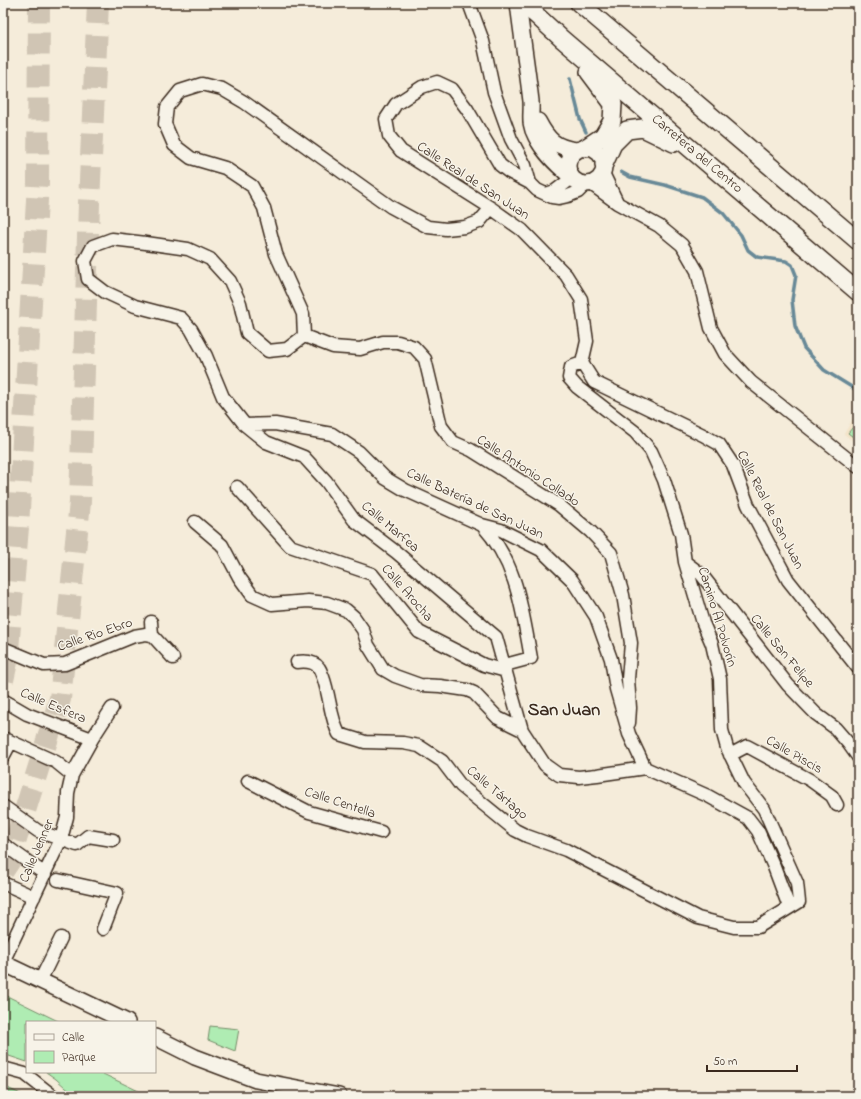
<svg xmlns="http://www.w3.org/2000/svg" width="861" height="1099" viewBox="0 0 861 1099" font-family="'Indie Flower',sans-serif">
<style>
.built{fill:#f3e4c9}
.green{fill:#afecb3;stroke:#758b68}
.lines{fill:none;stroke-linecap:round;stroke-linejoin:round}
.stream{stroke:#688997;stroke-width:3.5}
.motorway-tunnel{stroke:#d0c5b4;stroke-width:22;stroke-dasharray:22 11;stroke-linecap:butt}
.minor-casing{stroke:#3b2a1e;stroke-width:15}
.tertiary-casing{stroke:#3b2a1e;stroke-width:18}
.secondary-casing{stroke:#3b2a1e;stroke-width:20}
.minor{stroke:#f7f3e8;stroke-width:12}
.tertiary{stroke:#f7f3e8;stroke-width:15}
.secondary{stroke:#f7f3e8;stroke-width:17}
.labels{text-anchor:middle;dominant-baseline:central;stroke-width:3;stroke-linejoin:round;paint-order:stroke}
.street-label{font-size:14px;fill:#3b2a1e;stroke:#f7f3e8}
.district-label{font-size:18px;font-weight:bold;fill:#3b2a1e;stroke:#f7f3e8}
</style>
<rect width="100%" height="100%" fill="#f5ecda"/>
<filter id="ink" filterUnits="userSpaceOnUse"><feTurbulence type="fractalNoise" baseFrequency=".025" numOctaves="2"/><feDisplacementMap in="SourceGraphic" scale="8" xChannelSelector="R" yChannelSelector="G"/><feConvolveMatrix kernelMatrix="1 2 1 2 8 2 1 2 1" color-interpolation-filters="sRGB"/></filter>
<g filter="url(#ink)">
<!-- built -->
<path class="built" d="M858,410V445L844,434Z"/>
<!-- green -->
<path class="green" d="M858,421V441L848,433Z
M3,994L60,1022H27V1062L3,1054Z
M210,1026L239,1029L235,1051L208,1040Z
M46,1072H101V1073L149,1096H75L56,1079Z
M3,1086L25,1096H3Z"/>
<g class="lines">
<!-- stream -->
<path class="stream" d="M570,79L580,119L586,132
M621,172L630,177L665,185L702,197L723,213L741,235L748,250L757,257L786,261L792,265L796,275L792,300L795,326L804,348L824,370L858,391"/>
<!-- motorway-tunnel -->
<path class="motorway-tunnel" d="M3,680L7,662L18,527L38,183L39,3
M3,871L9,862L60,699L80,502L89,203L98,3"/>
<!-- minor casing -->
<g class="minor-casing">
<path id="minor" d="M469,3L483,41L494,92L511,139L525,165L530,183
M603,173L617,202
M586,184L578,192L568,196L559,198L552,197L537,190L530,183L509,172L500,165L467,109L452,89L437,82L422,87L396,104L386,119L389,136L401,151L491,208L522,230L566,275L581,299L587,341L582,363L594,382L703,435L719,444L733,465L748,505L788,580L858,668
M591,184L617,203L659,226L682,245L697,271L711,328L725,354L751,382L858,467
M546,194L555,191L572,178
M304,336L287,349L268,351L247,333L240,303L230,281L210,259L188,249L146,243L112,239L93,246L85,261L88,279L105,292L135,306L181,318L191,329L206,356L223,397L245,425L266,442L304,457L326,481L354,520L396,552L496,637L522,730L545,765L559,775L579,777L597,775L645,768
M304,336L303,314L276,254L264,208L252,186L225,168L191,158L174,145L165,124L167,107L180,91L202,84L222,89L244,102L391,207L428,227L446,229L465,227L479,222L491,208
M304,336L333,347L360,349L383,342H398L414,347L425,359L441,426L453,442L471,450L559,505L591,532L611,553L623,595L631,643L628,679L630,708L629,723
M245,425L275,424L332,434L359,452L385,478L405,490L482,525L501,530L541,550L572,580L596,617L611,659L616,689L629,734L645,768L708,796L748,818L758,831L774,867L789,907
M237,487L290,546L372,574L419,632L484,665L506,671
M195,522L222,545L239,577L252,595L272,604L308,601L327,603L346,610L354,617L363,630L368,645L383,669L395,676L420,685L440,686L467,690L474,693L498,718L522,730
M482,525C517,563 522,609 531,658L505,665
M685,562L701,574L788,685L816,714L835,728L848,743L858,757
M151,622L152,635L173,658
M3,648L44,665L65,664L134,636L146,634L152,635
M297,662C305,661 314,661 319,668C321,671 322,675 323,677C330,696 330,717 339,734L365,742L403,743L419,746L442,761L461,786L515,830L527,836L566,850L698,918L734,927H758L799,902L797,883L764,809L744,783L727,748L722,730L720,679L712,644L703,623L685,562L681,534L664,480L651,451L635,432L577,387L569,378L571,367L582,363
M3,700L27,714L92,739
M3,738L56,762L72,775
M730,755L747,746L810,780L832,796L837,805
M3,757L11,742
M248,781L309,812L381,832
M3,806L38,831L77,845L88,836L113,840
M3,844L45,874
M58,880L117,893L103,929
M3,883L34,897
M3,962L61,839L67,817L68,793L72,775L92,739L112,708
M40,981L61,938
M3,1068L25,1074L53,1096"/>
</g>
<!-- tertiary casing -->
<g class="tertiary-casing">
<path id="tertiary" d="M518,3C522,36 527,68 531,101C532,116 528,122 536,137C544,153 557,165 570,176
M538,121C548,140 555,147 576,150
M568 166a18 18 0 1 1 36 0a18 18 0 1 1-36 0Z
M3,963L127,1022
M155,1037L195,1057L256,1080L339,1096"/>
</g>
<!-- secondary casing -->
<g class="secondary-casing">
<path id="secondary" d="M522,3L536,15L562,39L858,292
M579,3L858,241
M585,148L603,136L612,121L613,104L589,72
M604,164L613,144L627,130L643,128L674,143"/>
</g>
<!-- minor -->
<use href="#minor" class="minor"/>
<!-- tertiary -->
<use href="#tertiary" class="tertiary"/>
<!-- secondary -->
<use href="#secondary" class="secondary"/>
</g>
</g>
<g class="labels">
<!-- street labels -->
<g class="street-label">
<text transform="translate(697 154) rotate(40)">Carretera del Centro</text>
<text transform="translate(473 181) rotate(33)">Calle Real de San Juan</text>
<text transform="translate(528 471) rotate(33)">Calle Antonio Collado</text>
<text transform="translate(475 504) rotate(25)">Calle Batería de San Juan</text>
<text transform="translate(770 510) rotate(63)">Calle Real de San Juan</text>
<text transform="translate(390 527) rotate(40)">Calle Marfea</text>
<text transform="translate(407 593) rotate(49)">Calle Arocha</text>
<text transform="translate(717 617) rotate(73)">Camino Al Polvorín</text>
<text transform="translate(95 635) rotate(-19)">Calle Rio Ebro</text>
<text transform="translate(782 651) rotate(50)">Calle San Felipe</text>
<text transform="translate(53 706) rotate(23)">Calle Esfera</text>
<text transform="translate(794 755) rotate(30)">Calle Piscis</text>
<text transform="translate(497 793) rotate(40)">Calle Tártago</text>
<text transform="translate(340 803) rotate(18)">Calle Centella</text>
<text transform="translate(37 851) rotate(-67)">Calle Jenner</text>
</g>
<!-- district labels -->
<g class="district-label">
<text x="564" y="711">San Juan</text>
</g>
</g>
<!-- margin -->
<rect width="861" height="1099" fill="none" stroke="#f7f3e8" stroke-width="16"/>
<rect x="8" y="8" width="845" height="1083" fill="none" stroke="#3b2a1e" stroke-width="1.5" filter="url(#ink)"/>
<!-- legend -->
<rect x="26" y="1021" width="130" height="52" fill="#f7f3e8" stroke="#aca397"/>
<rect x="34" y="1034" width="20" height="6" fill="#f7f3e8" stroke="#aca397"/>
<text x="62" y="1041" font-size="12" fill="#3b2a1e">Calle</text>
<rect x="34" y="1051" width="20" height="12" fill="#afecb3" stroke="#aca397"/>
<text x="62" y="1061" font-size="12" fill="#3b2a1e">Parque</text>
<!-- scale -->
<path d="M707 1065v6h90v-6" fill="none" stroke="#3b2a1e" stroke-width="2"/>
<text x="713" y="1065" font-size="12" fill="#3b2a1e" stroke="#f7f3e8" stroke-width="3" paint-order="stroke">50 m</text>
</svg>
